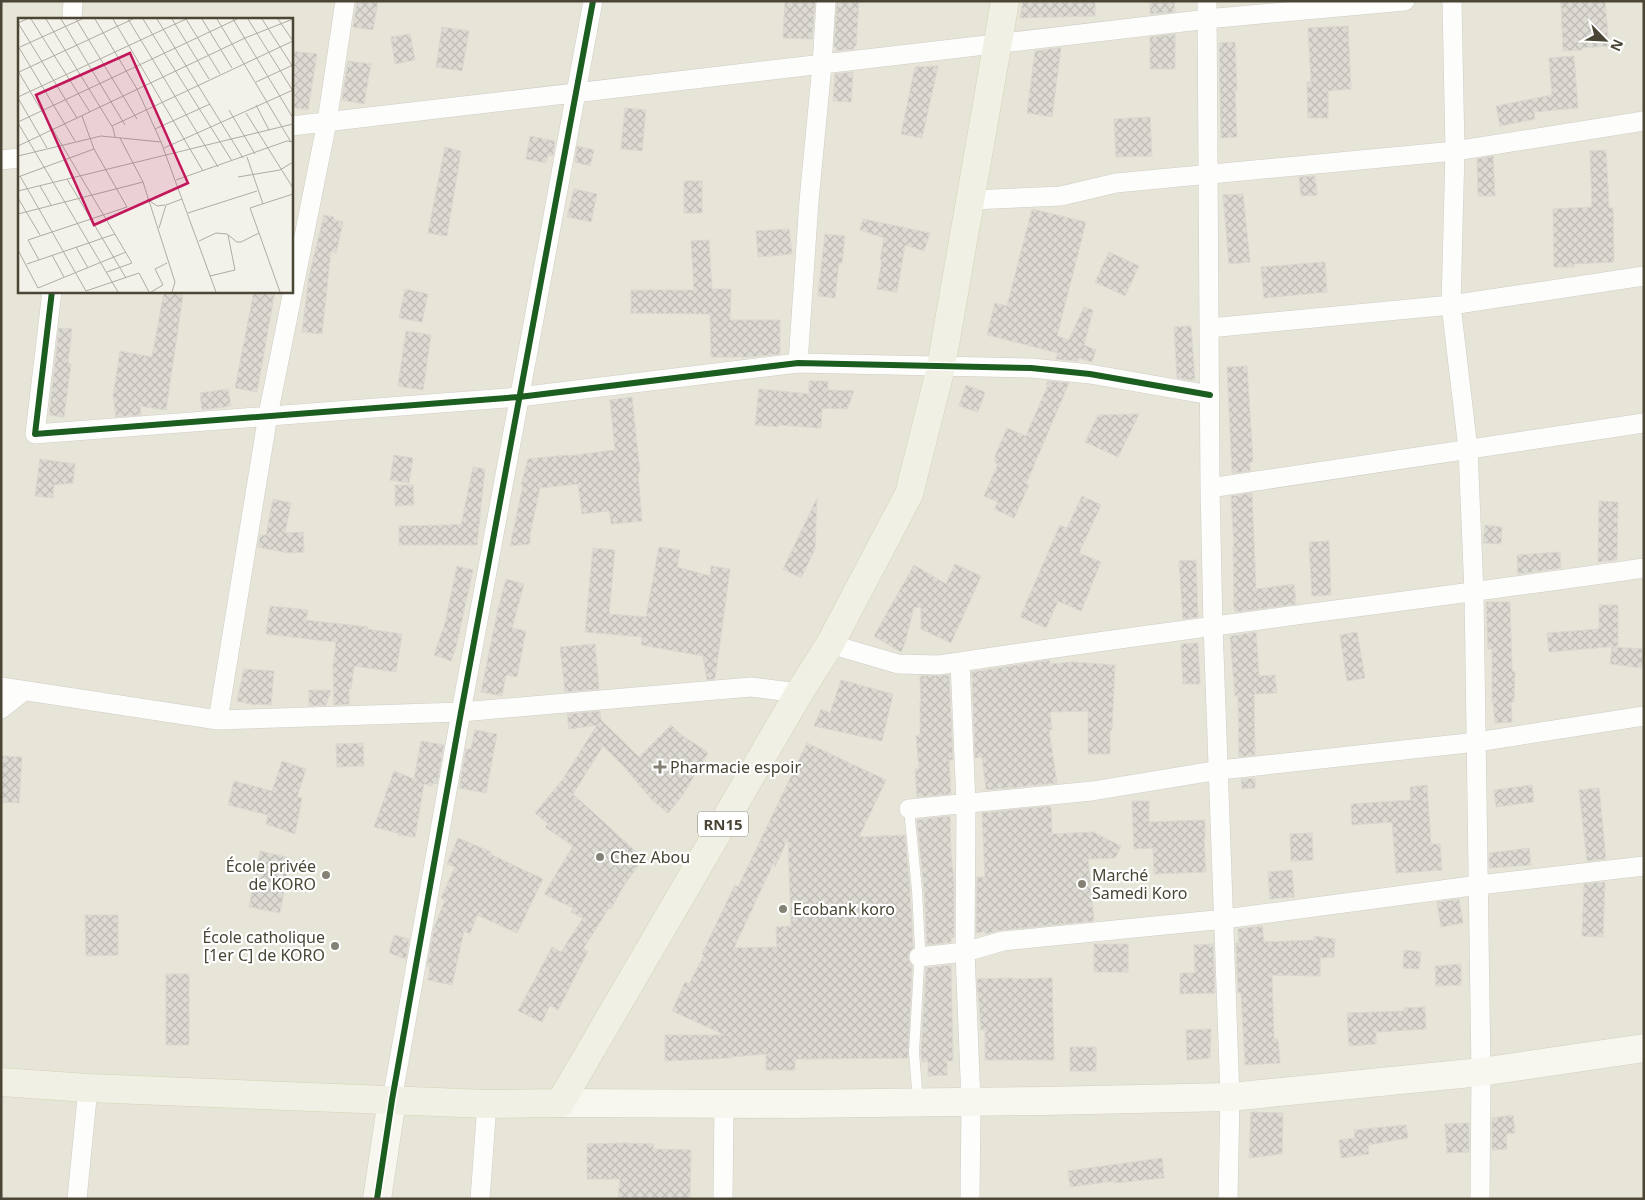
<svg xmlns="http://www.w3.org/2000/svg" width="1645" height="1200" viewBox="0 0 1645 1200" font-family="'Noto Sans',sans-serif">
<style>
.residential{fill:#e7e5d7;fill-rule:evenodd}
.building{fill:url(#building-cross-hatch);stroke:#dad8d0;fill-rule:evenodd}
.lines{fill:none;stroke-linecap:round;stroke-linejoin:round}
.lane-casing{stroke:#cfcdc6;stroke-width:11}
.street-casing{stroke:#cfcdc6;stroke-width:20}
.secondary-casing{stroke:#d2d0c0;stroke-width:29}
.primary-casing{stroke:#d6d2b5;stroke-width:29}
.lane{stroke:#fdfdfc;stroke-width:10}
.street{stroke:#fdfdfc;stroke-width:19}
.secondary{stroke:#f7f6ef;stroke-width:28}
.primary{stroke:#f1f0e4;stroke-width:28}
.cycleway-casing{stroke:#fff;stroke-width:9}
.cycleway{stroke:#1b5e20;stroke-width:6}
.poi-dot{fill:#858174;stroke:#fff;stroke-width:2}
.labels{text-anchor:middle;dominant-baseline:central;stroke-width:4.5;stroke-linejoin:round;paint-order:stroke}
.shield{fill:#fff;stroke:#807d72;stroke-width:1}
.shield-label{font-size:15px;font-weight:bold;fill:#4a4535}
.poi-label{font-size:16px;fill:#4a4535;stroke:#fff;text-anchor:start}
.inset-road{fill:none;stroke:#afaca2;stroke-width:1}
.view{fill:#c2185b;fill-opacity:0.15;stroke:#c2185b;stroke-width:2.5}
.inset-edge{fill:none;stroke:#4a4535;stroke-width:2.5}
</style>
<defs>
<pattern id="building-cross-hatch" width="8" height="8" patternUnits="userSpaceOnUse" patternTransform="scale(1.25)"><rect width="8" height="8" fill="#dcdad2"/><path d="M0 0l8 8M0 8l8-8" fill="none" stroke="#bebcb5"/></pattern>
</defs>
<rect width="100%" height="100%" fill="#f2f1ea"/>
<!-- residential -->
<path class="residential" d="M1,1H1644V1199H1ZM19,19H291V291H19Z"/>
<!-- building -->
<path class="building" d="M357,1H378L373,30L353,27Z
M785,1H815L812,39L783,38Z
M837,1H859L856,46H854V49L836,51L837,47H834Z
M1023,1H1095V16L1020,18Z
M1150,1H1174L1175,12L1150,14Z
M1561,1H1605L1609,46L1582,48V50L1563,51Z
M1348,26L1351,89L1328,91V118H1308L1307,82H1311L1308,28Z
M442,27L469,31L462,71L436,67Z
M410,34L415,60L395,64L391,37Z
M1175,34V69H1150V37Z
M1235,42L1237,90H1235L1237,137L1221,138L1219,43Z
M1058,48H1061L1052,117L1027,113L1035,51Z
M291,51L317,54L308,110L291,107Z
M1574,56L1578,108L1534,112L1535,119L1500,126L1496,106L1552,95L1549,58Z
M348,61L371,64L364,104L342,100Z
M938,66L922,138L901,134L915,67Z
M853,72L851,102L833,101L835,74Z
M625,108L646,110L642,151L621,149Z
M1150,117L1152,156L1116,157L1114,119Z
M530,136L555,141L553,156L548,155L546,163L526,159Z
M577,146L594,150L590,166L575,162Z
M445,147L461,151L447,236L428,233Z
M1606,150L1609,208H1613L1614,262L1574,264V267H1554L1553,209L1592,207L1590,151Z
M1493,156L1495,196H1478L1477,159Z
M1315,176L1317,195L1301,196L1299,177Z
M684,181H702V213H684Z
M574,189L597,194L591,222L567,217Z
M1243,194L1250,262L1229,264L1223,195Z
M1032,209L1086,222L1057,336L1069,340L1084,307L1093,310L1084,345L1096,350L1092,362L1079,358L1078,361L1056,359L1058,353L987,335L995,303L1007,306Z
M324,215L334,217V220L343,222L336,253L331,251L322,334L302,332L309,276Z
M863,219L930,233L924,251L905,245L897,292L877,289L882,260H880L884,238L860,230Z
M789,229L792,254L758,257L756,231Z
M825,234L845,236L842,263H839L835,298L818,296Z
M709,240L712,289H731L730,320H780V354L751,357H711L710,314L631,313V290H694L691,241Z
M1109,252L1139,266L1125,296L1095,282Z
M1325,262L1327,292L1264,298L1261,267Z
M405,289L428,294L422,322L399,318Z
M254,291H275L257,392L235,388Z
M164,292L183,295L166,410L140,406L141,415L116,417L113,396L120,351L152,357Z
M1191,326L1195,380H1190L1177,378L1174,327Z
M59,328L72,329L68,363L71,364L64,417L49,415Z
M406,331L431,335L423,390L398,386Z
M1247,366L1253,462H1250V471L1232,473L1227,367Z
M809,381H828V390L854,391L847,409L822,408L821,428L778,425V427L755,425L759,389L809,394Z
M1048,381L1069,383L1026,484L1029,485L1014,518L994,509L998,502L984,496L998,464L995,463V456L1007,428L1026,436L1048,385H1046Z
M966,385L985,392L978,412L959,406Z
M228,389L231,406L202,410L200,393Z
M632,397L640,472L638,473L642,521L611,524L609,511L582,514L578,484L540,488L530,534V544L510,546L523,485H521L528,459L568,455V456L615,450L610,400Z
M1139,414L1118,457L1085,442L1098,415Z
M394,455L413,458L409,483L390,480Z
M40,459L75,464L73,483L54,485L53,498L35,496Z
M473,467L485,469L477,545H399V526L450,525V524L461,525Z
M395,485H413L414,505L395,506Z
M1252,493L1256,589L1294,584L1296,604L1235,612L1233,600H1234L1233,547H1234L1231,496Z
M1082,496L1101,505L1079,553L1101,562L1081,611L1058,601L1046,628L1020,617L1060,525L1067,528Z
M817,498L815,549L801,578L783,569Z
M273,499L291,503L285,533L303,532L304,552L289,553L258,547L260,535H266Z
M1599,501L1618,502L1617,560L1598,562Z
M1485,525L1502,527L1501,544L1483,543Z
M1329,541L1331,595L1312,596L1309,542Z
M659,547L680,550L677,567L710,576L711,566L730,569L715,679L707,680L703,656L641,645L642,637L585,632L593,548L615,550L609,614L646,617Z
M1560,552L1561,568L1518,574L1517,555Z
M1196,560L1198,617L1183,619L1179,561Z
M955,564L981,576L951,643L921,629V608L914,607L905,643L901,652L874,636L914,565L946,584Z
M457,566L473,570L456,647L451,661L434,655L445,623Z
M506,579L524,584L512,628L526,631L517,677L506,675L502,696L481,692L498,609Z
M1486,602H1510L1512,671L1515,672L1514,702H1511L1512,722L1495,723L1493,702H1492V649H1488Z
M1599,605H1618V646L1549,652L1547,633L1599,629Z
M270,606L308,610L306,620L368,627L367,629L402,634L396,672L354,666L351,689H349V704L334,705L333,666L336,642L266,634Z
M1256,632L1259,676L1275,675L1277,693L1254,694L1255,755L1239,757L1238,696H1235L1230,636Z
M1357,632L1365,678L1347,681L1340,635Z
M1198,643L1200,684H1183L1181,644Z
M595,644L599,689L565,692L560,647Z
M1612,647L1643,649L1642,668L1610,664Z
M1049,660L1050,664L1073,662L1115,665L1112,730H1110V754H1088V711L1050,712L1052,730H1049L1057,783L986,790L982,757L975,758L972,672Z
M244,669L274,671L271,705L256,704L255,705L237,701Z
M949,675L953,760H949L951,794L917,797L915,769H919L916,736L920,735V701H921L920,676Z
M841,680L893,694L882,741L814,726L821,709L830,713Z
M309,690H331L326,705L309,706Z
M600,711L601,720L639,757L671,725L680,734L706,751V752L708,753L682,796L668,813L653,801L625,768L603,746L573,794L643,858L621,890L611,909L609,908L583,949L588,951L558,1010L550,1005L542,1022L518,1011L552,947L561,952L583,918L571,912L573,908L544,894L573,846L545,827L548,824L535,813L563,779L597,725L569,729L567,714Z
M475,730L497,734L486,793L459,788L466,749H471Z
M421,741L444,745L437,784L433,783L432,786L424,784L415,837L398,835V833L374,827L394,771L414,779Z
M363,743L364,766L337,767L336,744Z
M807,743L886,780L859,837L905,835L910,891L913,948L909,952L908,958L912,966L908,1058L795,1059V1070H766V1054L731,1057V1058L665,1061V1035H725L672,1011L685,982L689,984L704,955L702,954L735,885L738,887ZM788,838L791,926L776,927L777,947L734,948L774,862L775,867Z
M1,756L22,757L19,803L1,802Z
M282,761L306,769L297,797L302,798L295,834L266,824L268,815L228,805L234,781L272,791Z
M1255,778V788L1242,789L1241,779Z
M1427,785L1431,844H1440L1442,870L1396,873L1392,822L1352,825L1351,804L1411,800L1410,787Z
M1532,785L1534,802L1496,807L1494,790Z
M1599,788L1606,859L1587,861L1579,790Z
M1132,801H1149V822L1205,820V840H1204L1206,872L1154,874L1153,848L1134,849Z
M1051,806L1052,834L1093,832L1121,846L1115,858L1088,859L1094,921L1002,930L985,934V931L976,933L977,877H985L982,813Z
M950,816L951,855L954,879V937L951,938V942L927,945L924,889L917,820Z
M1312,833L1313,860L1291,861L1290,834Z
M458,838L491,852L490,854L543,879L517,933L477,915L470,934L464,931L452,985L428,980L430,967L427,966L434,928L445,900L441,898L455,867L447,864Z
M1529,848L1531,865L1489,868V853Z
M260,851L290,858L280,913L249,907Z
M1292,870L1294,897L1270,899L1268,872Z
M1605,882L1603,937L1582,936L1584,884Z
M1459,899L1463,923L1441,927L1437,902Z
M85,915H118V955L86,956Z
M1262,926L1264,942L1314,940V936L1335,939L1334,957L1320,958V976L1272,975L1274,1039H1278L1280,1063L1245,1065L1241,993H1238L1236,943H1239L1238,929Z
M394,935L409,939L406,959L389,953Z
M1094,944H1128V972H1094Z
M1213,944L1215,993L1180,994V973H1195L1194,945Z
M1404,950L1421,952L1419,969L1403,968Z
M1461,964V985L1436,986L1435,966Z
M951,965L953,1061H947V1075L928,1076V1061L922,1062L921,1052L926,968Z
M166,974H189V1045H166Z
M1013,978V979L1052,978L1054,1060H985V1030H981L977,979Z
M1425,1007L1426,1029L1376,1032V1044L1349,1046L1347,1013L1404,1011V1008Z
M1211,1029L1210,1058L1187,1060L1186,1030Z
M1070,1047H1096V1071H1070Z
M1251,1112L1283,1113L1282,1154L1249,1158Z
M1513,1115L1515,1133L1506,1134L1507,1149L1492,1150V1118Z
M1469,1123V1152L1447,1153L1445,1124Z
M1406,1125L1408,1138L1368,1145L1369,1154L1341,1158L1339,1140L1355,1138L1354,1130Z
M628,1143L654,1144L653,1149L691,1150L690,1199H618L620,1179H587V1144Z
M1162,1158L1164,1178L1114,1183V1181L1070,1187L1068,1171Z"/>
<g class="lines">
<!-- lane casing -->
<g class="lane-casing">
<path id="lane" d="M909,809L917,890L920,949L914,1052L918,1102"/>
</g>
<!-- street casing -->
<g class="street-casing">
<path id="street" d="M1207,1L1210,488L1213,625L1230,1097L1228,1199
M1452,1L1455,151L1451,305L1468,449L1474,593L1481,1072L1480,1199
M72,19L73,1
M291,126L1217,18L1405,1
M1,160L19,158
M970,200L1061,196L1116,183L1455,151L1644,121
M52,291L35,434L519,397L798,363L1031,368L1090,374L1210,395
M1209,328L1451,305L1644,276
M798,363L809,201L822,65L826,1
M1210,488L1644,423
M830,644L898,664L939,665C1174,629 1409,602 1644,568
M960,662L966,804L965,952L971,1102L970,1199
M1,687L218,720L461,712L751,687L799,693
M1,709L24,691
M218,720L268,415L327,122L345,1
M909,809L1092,791L1220,770L1477,742L1644,716
M919,957L965,952L1003,941L1225,919L1479,885L1644,866
M392,1100L461,712L593,1
M77,1199L88,1088
M480,1199L487,1104
M723,1199L724,1103"/>
</g>
<!-- secondary casing -->
<g class="secondary-casing">
<path id="secondary" d="M560,1103L792,1104L1044,1101L1230,1097L1481,1072L1644,1048
M377,1199L392,1100"/>
</g>
<!-- primary casing -->
<g class="primary-casing">
<path id="primary" d="M1,1082L88,1088L487,1104L560,1103L799,693L830,644L909,494L941,367L1005,1"/>
</g>
<!-- lane -->
<use href="#lane" class="lane"/>
<!-- street -->
<use href="#street" class="street"/>
<!-- secondary -->
<use href="#secondary" class="secondary"/>
<!-- primary -->
<use href="#primary" class="primary"/>
<!-- cycleway casing -->
<g class="cycleway-casing">
<path id="cycleway" d="M52,291L35,434L519,397L798,363L1031,368L1090,374L1210,395
M377,1199L392,1100L461,712L593,1"/>
</g>
<!-- cycleway -->
<use href="#cycleway" class="cycleway"/>
</g>
<!-- markers -->
<g class="poi-dot">
<path d="M657.5 759.5h5v5h5v5h-5v5h-5v-5h-5v-5h5z"/>
<circle cx="600" cy="857" r="5"/>
<circle cx="326" cy="875" r="5"/>
<circle cx="1082" cy="884" r="5"/>
<circle cx="783" cy="909" r="5"/>
<circle cx="335" cy="946" r="5"/>
</g>
<g class="labels">
<!-- shield labels -->
<rect class="shield" x="698" y="811.5" width="50" height="25" rx="4"/>
<g class="shield-label">
<text x="723" y="824">RN15</text>
</g>
<!-- poi labels -->
<g class="poi-label">
<text x="670" y="767">Pharmacie espoir</text>
<text x="610" y="857">Chez Abou</text>
<text x="316" y="866" text-anchor="end">École privée<tspan x="316" dy="18">de KORO</tspan></text>
<text x="1092" y="875">Marché<tspan x="1092" dy="18">Samedi Koro</tspan></text>
<text x="793" y="909">Ecobank koro</text>
<text x="325" y="937" text-anchor="end">École catholique<tspan x="325" dy="18">[1er C] de KORO</tspan></text>
</g>
</g>
<!-- overview -->
<g transform="translate(18 18)">
<rect width="275" height="275" fill="#f2f1ea"/>
<path class="inset-road" d="M9,1L0,5L59,100M13,1L72,94M28,1L95,110L97,119M43,1L107,107M58,1L119,101M77,1L119,71L143,124M95,1L185,153M110,1L200,149M125,1L214,143M139,1L225,140M154,1L191,61M168,1L202,56M184,1L214,50M199,1L273,124M215,1L275,100M230,1L275,73M244,1L275,49M260,1L275,23M0,28L57,123M2,29L64,1M0,53L114,245L89,254M1,54L115,1M238,64L275,47M0,79L168,1M0,80L29,130M238,87L251,112M211,92L237,136M228,95L275,170M0,104L219,1M0,105L100,274M94,108L275,23M137,111L192,86M102,120L125,164L157,264L154,274M0,128L227,20L275,1M146,130L275,72M0,138L83,118L143,124L198,274M229,139L245,186M2,158L68,273L121,255L131,274M0,159L76,131M220,159L262,152L275,144M49,161L108,260M158,162L269,123L275,124M22,168L33,187M0,173L275,106M0,180L22,217M129,181L139,188L147,187M170,195L239,173M0,196L125,164M141,210L148,187L164,181M241,215L262,274M181,223L198,215L209,216L219,224H223L241,215L232,190L275,176M58,229L70,250M0,232L20,270L108,234M34,237L46,259M21,242L10,222L109,189L76,131L64,98M9,246L97,216M192,258L217,252L210,217M133,274L145,267L137,251L149,245"/>
<path class="view" d="M112,35L170,165L76,207L18,77Z"/>
<rect width="275" height="275" class="inset-edge"/>
</g>
<!-- border -->
<rect width="1645" height="1200" fill="none" stroke="#4a4535" stroke-width="5"/>
<!-- north arrow -->
<g transform="translate(1605 40) rotate(114)" stroke="#ffffff" stroke-width="4" paint-order="stroke">
<path d="M0-4L9 19L0 12L-9 19Z" fill="#4a4535"/>
<text y="-8" font-size="14" font-weight="bold" text-anchor="middle" fill="#4a4535">N</text>
</g>
</svg>
